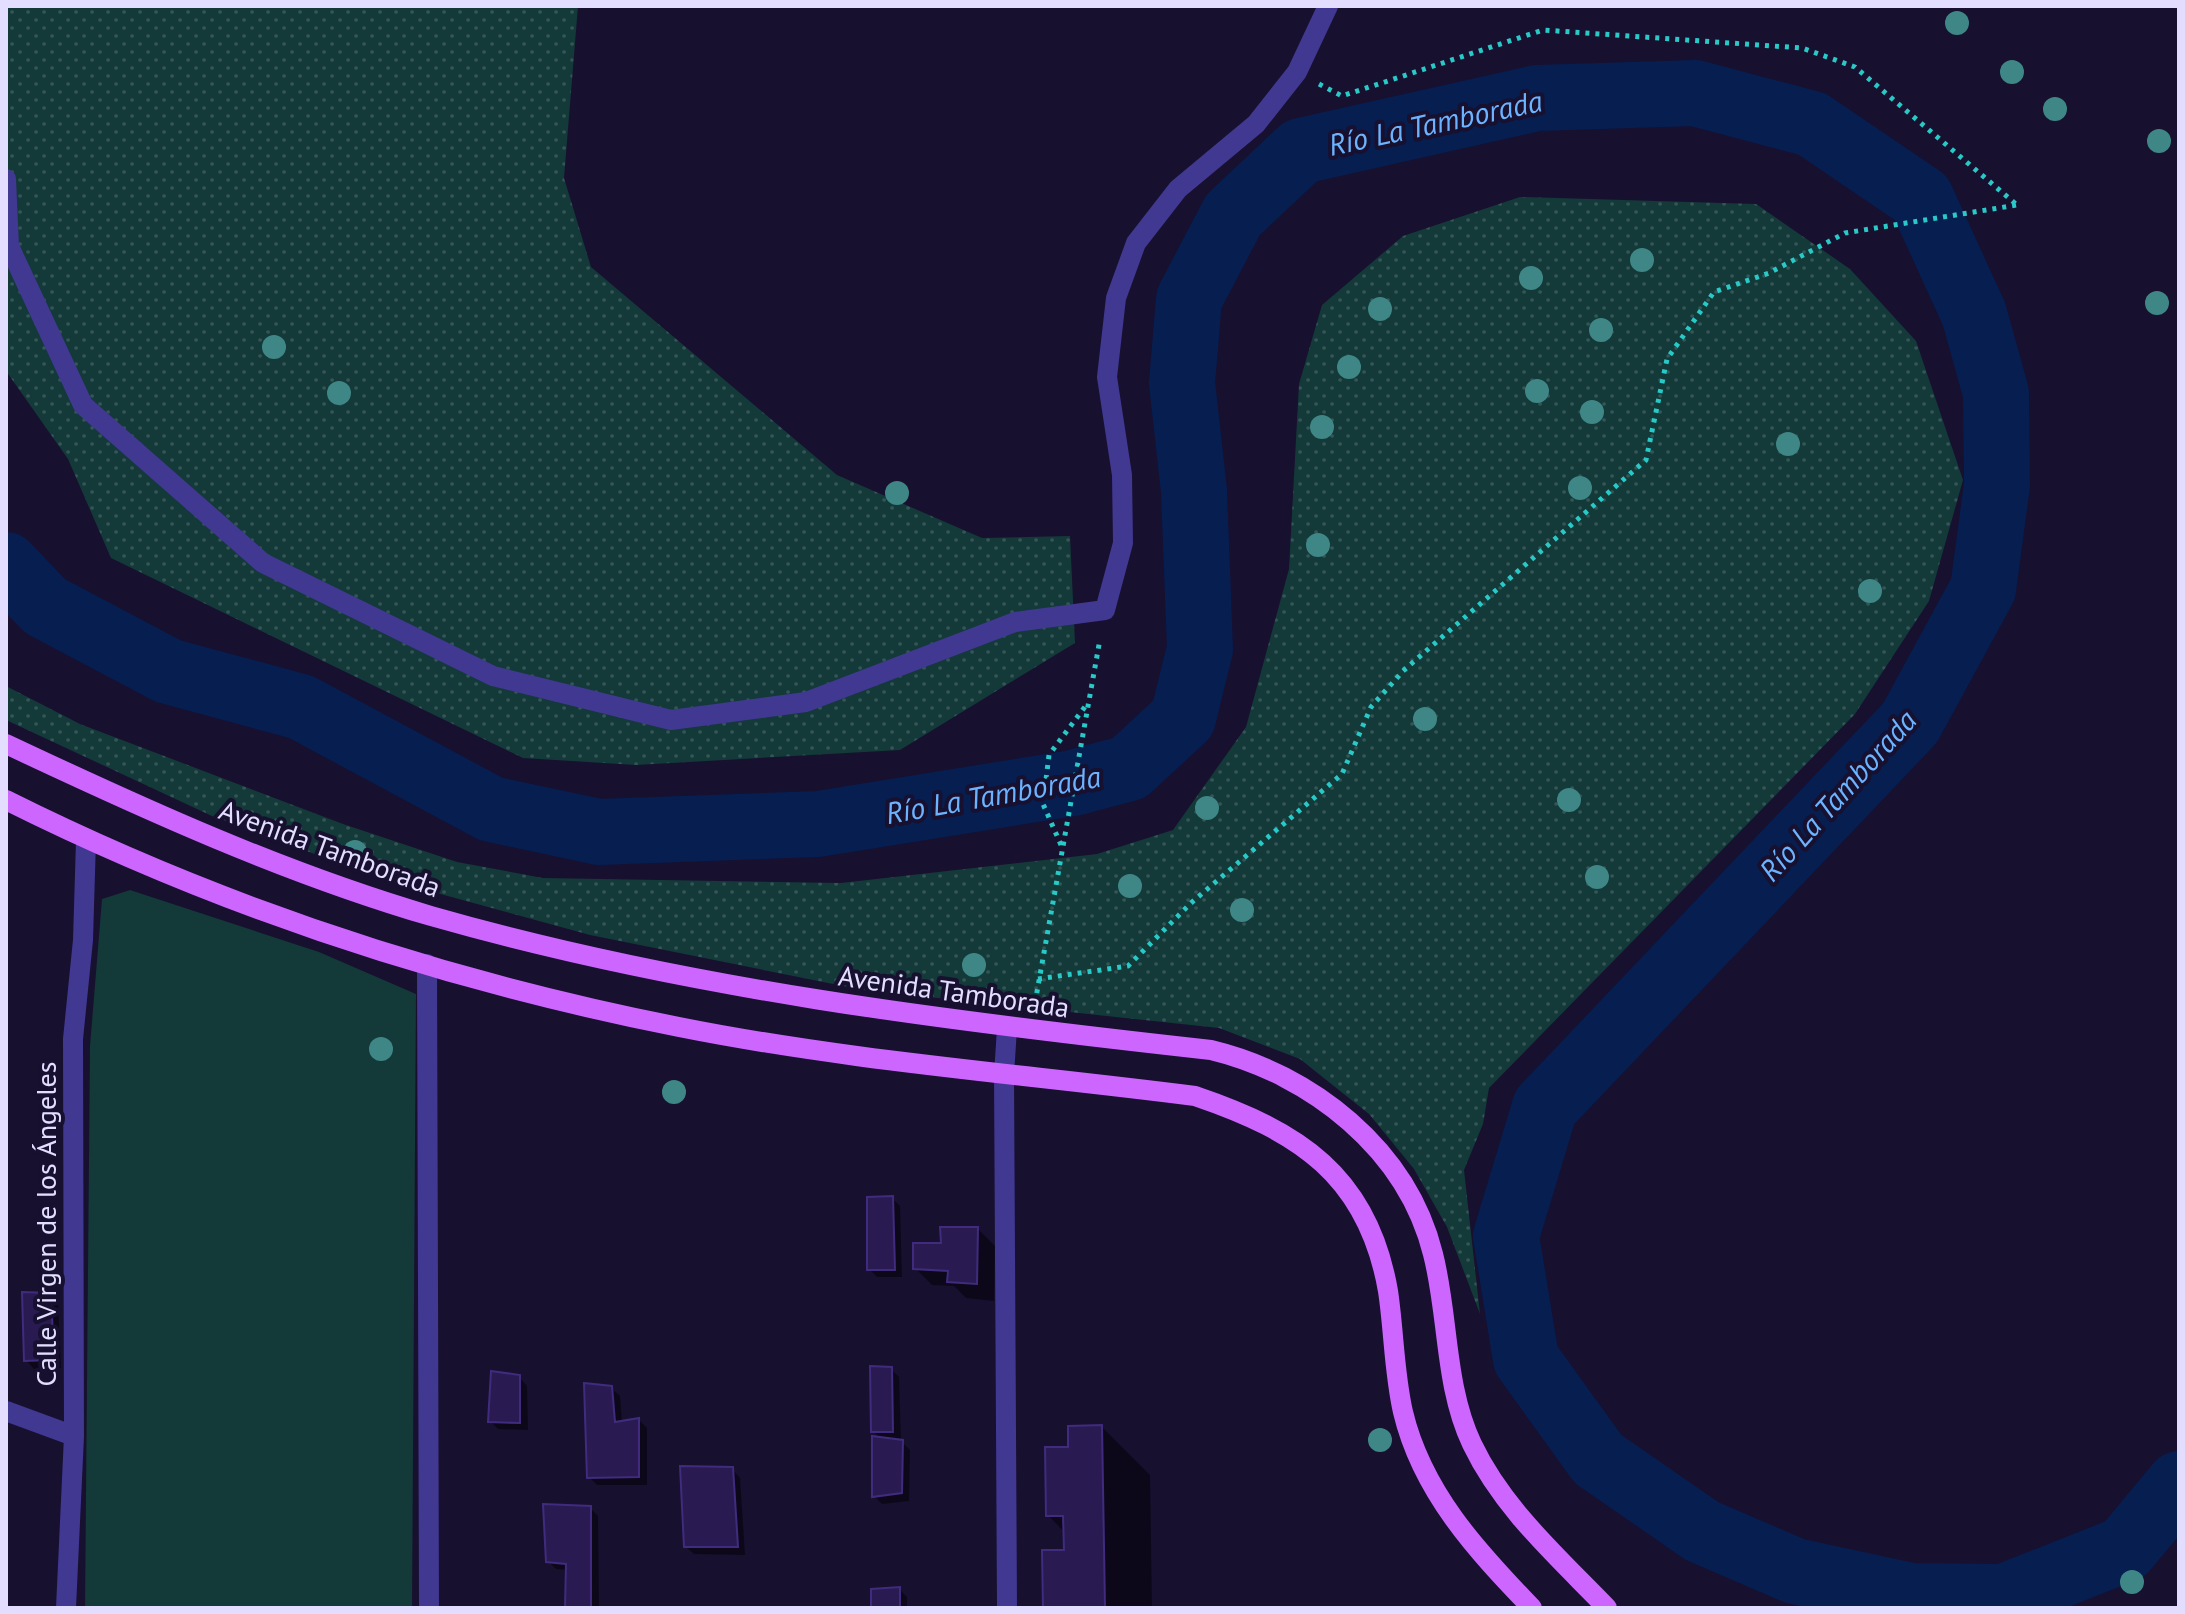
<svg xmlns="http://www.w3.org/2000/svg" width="2185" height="1614" viewBox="0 0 2185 1614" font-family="'PT Sans',sans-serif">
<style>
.grass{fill:url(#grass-dots)}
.pitch{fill:#133939}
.shadow{fill:#0007}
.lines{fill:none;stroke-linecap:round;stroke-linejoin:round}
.river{stroke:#071e51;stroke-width:66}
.building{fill:#291b51;stroke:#402b7f;stroke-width:2}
.path{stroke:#28c9c7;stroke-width:5;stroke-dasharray:4 6;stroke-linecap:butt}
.service{stroke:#403891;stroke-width:20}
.minor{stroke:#403891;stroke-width:20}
.primary{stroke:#cd65ff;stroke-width:20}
.tree{fill:#3f8786}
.labels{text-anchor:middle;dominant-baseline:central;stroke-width:8;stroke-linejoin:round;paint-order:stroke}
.street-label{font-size:28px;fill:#e3deff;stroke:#17102f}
.water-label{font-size:30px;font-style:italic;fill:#6cb3ff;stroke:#17102f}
</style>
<defs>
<pattern id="grass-dots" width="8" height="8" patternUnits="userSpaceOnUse" patternTransform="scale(2)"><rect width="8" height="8" fill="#133939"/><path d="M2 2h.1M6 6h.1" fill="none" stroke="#355557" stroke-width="1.8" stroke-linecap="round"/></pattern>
</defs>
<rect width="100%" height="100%" fill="#17102f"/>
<!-- grass -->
<path class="grass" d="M6,6H578L564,178L591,267L837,475L982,538L1070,536L1075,643L900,750L636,765L523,758L111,558L68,459L6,371Z
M1520,197L1756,204L1850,269L1916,341L1963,480L1929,601L1855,714L1489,1088L1483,1124L1464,1170L1480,1314L1447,1227L1414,1169L1369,1114L1300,1059L1219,1028L863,990L590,935L371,875L212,816L6,720V686L80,724L343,824L457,862L543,878L841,883L1097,854L1173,830L1246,727L1289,569L1299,384L1322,305L1403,236Z"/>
<!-- pitch -->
<path class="pitch" d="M130,890L319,952L416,994L412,1608H85L90,1046L102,899Z"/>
<!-- shadow -->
<path class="shadow" d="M892,1198L900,1206L902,1277H877L869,1269Z
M978,1229L995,1246L994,1301L966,1298L954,1286L932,1285L915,1268Z
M50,1295L58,1303L61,1368L34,1369L26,1360Z
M891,1369L899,1377L901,1441L910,1450L909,1501L882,1504L874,1496L881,1439L873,1431Z
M519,1377L527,1386L528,1430L498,1429L490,1421Z
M611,1388L620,1396L622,1423L639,1420L647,1428V1485H597L589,1477Z
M1102,1427L1150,1475L1152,1608H1045L1066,1552V1534L1048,1515L1070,1449Z
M732,1469L740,1478L745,1555L694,1554L685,1546Z
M590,1508L598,1516L599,1608H567L568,1570L556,1569L548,1561Z
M899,1589L907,1597V1608H873Z"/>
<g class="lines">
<!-- river -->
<path class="river" d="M6,565L45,606L168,671L301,707L491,809L599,832L818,824L1073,783L1129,768L1183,718L1200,649L1194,491L1182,383L1189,299L1233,215L1301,151L1537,98L1695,93L1812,124L1921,198L1974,314L1996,393L1997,485L1983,589L1910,723L1545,1107L1506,1236L1526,1359L1598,1459L1702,1531L1795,1571L1911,1596L2004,1597L2125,1549L2179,1484"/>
</g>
<!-- building -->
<path class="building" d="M893,1196L895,1270H867V1197Z
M940,1227H978L977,1284L947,1282L948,1271L913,1269V1243H941Z
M22,1292L51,1293L54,1360L24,1361Z
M870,1366L892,1367L893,1432H871Z
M491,1371L520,1375V1423L488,1422Z
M584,1383L612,1386L615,1422L639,1418V1477L587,1478Z
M1102,1425L1105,1608H1043L1042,1550H1064L1063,1516H1046L1045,1447H1068V1426Z
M872,1436L903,1440L902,1493L872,1497Z
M680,1466L733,1467L738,1547H684Z
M543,1504L591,1506V1608H565L566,1564L546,1562Z
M900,1587V1608H871V1589Z"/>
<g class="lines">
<!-- path -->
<path class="path" d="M1319,84L1342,96L1543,30L1802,48L1855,67L2017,205
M1061,845L1043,804L1049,755L1087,704
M1038,979L1128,966L1191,903L1342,774L1371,707L1403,671L1646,460L1667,359L1714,292L1769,273L1845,233L2017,205
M1035,1003L1100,639"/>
<!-- service -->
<path class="service" d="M6,179L9,246L83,405L263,563L493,676L671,720L806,702L1015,622L1105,610L1123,543L1122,475L1107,377L1116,298L1136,243L1178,189L1256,124L1297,72L1328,6
M427,964L429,1608"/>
<!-- minor -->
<path class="minor" d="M1007,1028L1004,1075L1007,1608
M6,1411L74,1436
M66,1608L74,1436L73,1039L83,940L86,840"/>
<!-- primary -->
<path class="primary" d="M6,744C144,809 284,873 431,916C686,989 948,1021 1211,1050C1311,1074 1407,1149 1433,1254C1449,1316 1444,1385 1472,1444C1503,1509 1558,1557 1607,1608
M6,800C218,906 447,981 679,1027C849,1061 1023,1074 1195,1096C1298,1131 1368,1175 1388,1291C1394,1331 1394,1373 1403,1412C1422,1492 1477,1551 1532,1608"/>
</g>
<!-- trees -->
<g class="tree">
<circle cx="1957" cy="23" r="12"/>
<circle cx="2012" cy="72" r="12"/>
<circle cx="2055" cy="109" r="12"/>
<circle cx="2159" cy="141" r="12"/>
<circle cx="1642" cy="260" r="12"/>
<circle cx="1531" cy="278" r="12"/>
<circle cx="2157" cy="303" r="12"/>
<circle cx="1380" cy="309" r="12"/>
<circle cx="1601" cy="330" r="12"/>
<circle cx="274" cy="347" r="12"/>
<circle cx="1349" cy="367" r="12"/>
<circle cx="1537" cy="391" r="12"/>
<circle cx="339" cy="393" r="12"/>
<circle cx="1592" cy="412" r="12"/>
<circle cx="1322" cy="427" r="12"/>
<circle cx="1788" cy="444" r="12"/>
<circle cx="1580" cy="488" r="12"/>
<circle cx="897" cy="493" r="12"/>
<circle cx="1318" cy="545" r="12"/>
<circle cx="1870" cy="591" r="12"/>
<circle cx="1425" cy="719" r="12"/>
<circle cx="1569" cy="800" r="12"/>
<circle cx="1207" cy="808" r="12"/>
<circle cx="355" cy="852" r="12"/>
<circle cx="1597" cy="877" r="12"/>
<circle cx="1130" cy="886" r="12"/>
<circle cx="1242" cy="910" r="12"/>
<circle cx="974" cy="965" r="12"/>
<circle cx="381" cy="1049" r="12"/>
<circle cx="674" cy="1092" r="12"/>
<circle cx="1380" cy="1440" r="12"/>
<circle cx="2132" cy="1582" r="12"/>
</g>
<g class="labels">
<!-- street labels -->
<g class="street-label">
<text transform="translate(330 848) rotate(20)">Avenida Tamborada</text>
<text transform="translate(954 991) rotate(8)">Avenida Tamborada</text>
<text transform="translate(45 1224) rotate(-90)">Calle Virgen de los Ángeles</text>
</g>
<!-- water labels -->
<g class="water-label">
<text transform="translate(1435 122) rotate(-12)">Río La Tamborada</text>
<text transform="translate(993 794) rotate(-10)">Río La Tamborada</text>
<text transform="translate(1837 795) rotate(-48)">Río La Tamborada</text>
</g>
</g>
<!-- border -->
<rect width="2185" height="1614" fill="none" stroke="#e3deff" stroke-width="16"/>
</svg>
